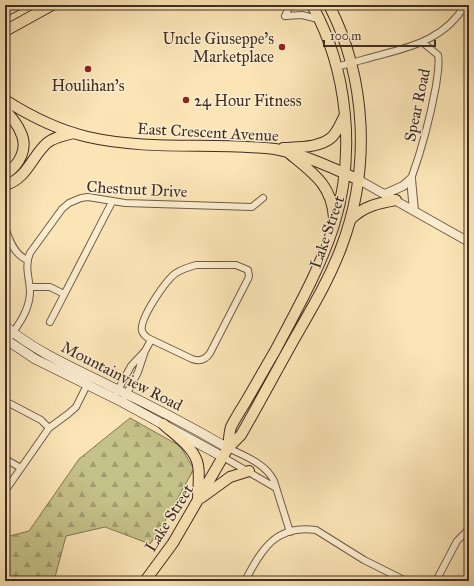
<svg xmlns="http://www.w3.org/2000/svg" width="474" height="586" viewBox="0 0 474 586" font-family="'IM FELL Great Primer',serif">
<style>
.forest{fill:url(#forest-firs);stroke:#837856}
.lines{fill:none;stroke-linecap:round;stroke-linejoin:round}
.minor-casing{stroke:#705b47;stroke-width:8}
.tertiary-casing{stroke:#705b47;stroke-width:10}
.secondary-casing{stroke:#412d22;stroke-width:10}
.primary-casing{stroke:#412d22;stroke-width:12}
.trunk-casing{stroke:#412d22;stroke-width:12}
.minor{stroke:#fceed0;stroke-width:6}
.tertiary{stroke:#fceed0;stroke-width:8}
.secondary{stroke:#fceed0;stroke-width:9}
.primary{stroke:#fbe5b6;stroke-width:10}
.trunk{stroke:#fbe5b6;stroke-width:10}
.poi-dot{fill:#8f2418;stroke:#fceed0;stroke-width:1.5}
.labels{text-anchor:middle;dominant-baseline:central;stroke-width:3;stroke-linejoin:round;paint-order:stroke}
.poi-label{font-size:16px;fill:#412d22;stroke:#fceed0;text-anchor:end}
.street-label{font-size:16px;fill:#412d22;stroke:#fceed0}
</style>
<defs>
<pattern id="forest-firs" width="22" height="20" patternUnits="userSpaceOnUse"><rect width="22" height="20" fill="#c5c289"/><path d="M5 1l3.5 6h-7zM16 11l3.5 6h-7z" fill="#a29e70"/></pattern>
</defs>
<rect width="100%" height="100%" fill="#fbe5b6"/>
<filter id="stains"><feTurbulence type="fractalNoise" baseFrequency=".005" numOctaves="4"/><feColorMatrix values="0 0 0 0 .2 0 0 0 0 .09 0 0 0 0 .02 0 0 0 .5 -.17"/></filter>
<radialGradient id="worn" r=".72"><stop offset=".6" stop-color="#630" stop-opacity="0"/><stop offset="1" stop-color="#630" stop-opacity=".3"/></radialGradient>
<!-- forest -->
<path class="forest" d="M130,418L180,446L194,469L161,528L150,544L105,527L66,536L54,581H5V537L29,531L79,459Z"/>
<g class="lines">
<!-- minor casing -->
<g class="minor-casing">
<path id="minor" d="M285,16L302,15L318,19
M285,16L290,5
M336,67C352,63 368,58 384,54C416,46 447,36 465,5
M411,179C422,149 430,118 436,86C437,76 440,66 438,55L422,42
M5,227C9,240 15,256 28,260
M196,265H236L248,270L249,276L248,279L210,353C206,359 200,362 192,359L148,338C145,336 143,334 142,331C139,319 166,280 176,273C182,269 189,267 196,265Z
M30,287H50L64,294
M50,322L112,202
M5,343C16,328 29,313 30,293C30,279 24,267 30,253L62,209L69,203L81,198L88,197L125,203L252,207L263,198
M117,392L131,366L144,352
M125,397L138,372L145,351L151,340
M5,401L41,420L49,428
M228,448C245,456 266,464 274,481L290,532
M223,457L276,488
M5,459L21,468
M5,491L49,428L68,414L76,407L88,383
M245,581C261,550 276,524 316,530L364,560L406,581
M436,581L457,541L469,529"/>
</g>
<!-- tertiary casing -->
<g class="tertiary-casing">
<path id="tertiary" d="M411,179L414,211
M359,180L469,242
M385,194L403,186L411,179"/>
</g>
<!-- secondary casing -->
<g class="secondary-casing">
<path id="secondary" d="M5,326C36,352 74,368 110,386C150,405 190,426 228,448
M5,339L35,359L122,402L223,457"/>
</g>
<!-- primary casing -->
<g class="primary-casing">
<path id="primary" d="M5,100C30,116 58,130 88,137C149,151 213,142 275,149C305,155 331,167 359,180
M5,110C10,116 17,123 20,131C29,147 20,165 5,174
M283,148C298,147 320,148 332,137C338,131 341,122 345,115
M290,154C313,173 332,185 334,218
M5,185C27,179 32,156 47,143C54,137 65,135 74,133
M351,219C364,206 379,203 396,200
M163,424C175,435 195,448 198,465C200,476 198,489 198,500
M228,448C229,441 229,433 231,427C235,419 240,411 245,403C255,386 265,368 275,351C296,311 320,269 334,225C356,154 348,70 312,5
M201,498L230,477L249,471
M145,581L173,543L228,448L241,435C261,400 280,364 300,329C315,303 330,277 341,248C371,170 367,79 329,5"/>
</g>
<!-- trunk casing -->
<g class="trunk-casing">
<path id="trunk" d="M5,11L17,5
M5,31L52,5"/>
</g>
<!-- minor -->
<use href="#minor" class="minor"/>
<!-- tertiary -->
<use href="#tertiary" class="tertiary"/>
<!-- secondary -->
<use href="#secondary" class="secondary"/>
<!-- primary -->
<use href="#primary" class="primary"/>
<!-- trunk -->
<use href="#trunk" class="trunk"/>
</g>
<!-- markers -->
<g class="poi-dot">
<circle cx="282" cy="47" r="4"/>
<circle cx="88" cy="69" r="4"/>
<circle cx="186" cy="100" r="4"/>
</g>
<g class="labels">
<!-- poi labels -->
<g class="poi-label">
<text x="274" y="38">Uncle Giuseppe's<tspan x="274" dy="18">Marketplace</tspan></text>
<text x="88" y="85" text-anchor="middle">Houlihan's</text>
<text x="194" y="100" text-anchor="start">24 Hour Fitness</text>
</g>
<!-- street labels -->
<g class="street-label">
<text transform="translate(417 105) rotate(-78)">Spear Road</text>
<text transform="translate(208 132) rotate(3)">East Crescent Avenue</text>
<text transform="translate(137 189) rotate(3)">Chestnut Drive</text>
<text transform="translate(327 232) rotate(-71)">Lake Street</text>
<text transform="translate(122 376) rotate(27)">Mountainview Road</text>
<text transform="translate(169 518) rotate(-58)">Lake Street</text>
</g>
</g>
<!-- margin -->
<rect width="474" height="586" fill="none" stroke="#fbe5b6" stroke-width="20"/>
<rect x="6" y="6" width="462" height="574" fill="none" stroke="#412d22" stroke-width="2"/>
<rect x="10" y="10" width="454" height="566" fill="none" stroke="#412d22"/>
<!-- scale -->
<path d="M324 40v6h111v-6" fill="none" stroke="#412d22" stroke-width="2"/>
<text x="330" y="40" font-size="12" fill="#412d22" stroke="#fceed0" stroke-width="3" paint-order="stroke">100 m</text>
<rect width="100%" height="100%" filter="url(#stains)"/>
<rect width="100%" height="100%" fill="url(#worn)"/>
</svg>
